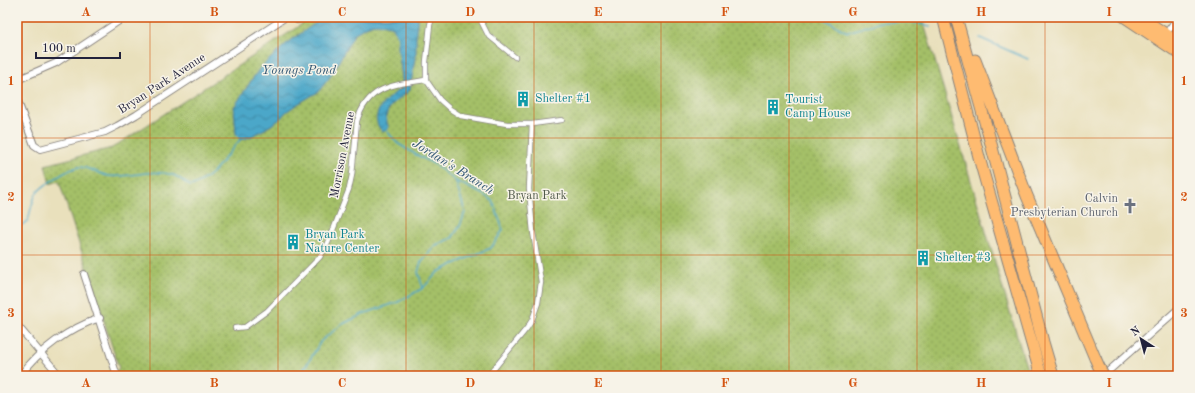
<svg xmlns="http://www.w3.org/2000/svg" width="1195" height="393" viewBox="0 0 1195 393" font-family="'Old Standard TT',serif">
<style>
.park{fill:url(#park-dots);stroke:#637151}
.water{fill:url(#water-waves);stroke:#366482}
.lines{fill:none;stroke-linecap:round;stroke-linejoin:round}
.stream{stroke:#4ba7c9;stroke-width:1.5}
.pedestrian-casing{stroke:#86817c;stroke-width:6}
.minor-casing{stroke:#86817c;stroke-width:8}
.primary-casing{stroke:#86817c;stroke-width:12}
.motorway-casing{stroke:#86817c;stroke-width:13}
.pedestrian{stroke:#fff;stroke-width:4.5}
.minor{stroke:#fff;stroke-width:6}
.primary{stroke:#febb71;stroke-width:10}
.motorway{stroke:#febb71;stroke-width:11}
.motorway-bridge-casing{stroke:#86817c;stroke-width:13;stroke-linecap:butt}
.motorway-bridge{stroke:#febb71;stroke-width:11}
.grid{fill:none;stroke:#d45411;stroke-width:1;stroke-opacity:0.55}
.labels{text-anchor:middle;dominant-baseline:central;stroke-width:3;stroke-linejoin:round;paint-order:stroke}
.street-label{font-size:12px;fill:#22223b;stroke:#f7f3e8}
.culture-label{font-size:12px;fill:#0d838f;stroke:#f7f3e8;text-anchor:start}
.park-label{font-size:12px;fill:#50594a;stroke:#f7f3e8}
.worship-label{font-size:12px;fill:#5b616d;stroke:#f7f3e8;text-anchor:end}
.water-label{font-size:13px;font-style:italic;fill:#325774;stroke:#f7f3e8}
.neatline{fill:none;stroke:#d45411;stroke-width:1.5}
.grid-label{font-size:13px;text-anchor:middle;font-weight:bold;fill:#d45411}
</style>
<defs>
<pattern id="park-dots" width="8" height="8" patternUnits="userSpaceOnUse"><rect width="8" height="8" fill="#a4c067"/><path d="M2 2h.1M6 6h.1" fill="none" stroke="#859c56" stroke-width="1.8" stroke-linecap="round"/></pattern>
<pattern id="water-waves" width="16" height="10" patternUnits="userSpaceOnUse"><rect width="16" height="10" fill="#4ba7c9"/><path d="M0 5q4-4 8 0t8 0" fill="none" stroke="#3e88a4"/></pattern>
</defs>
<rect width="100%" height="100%" fill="#f7f3e8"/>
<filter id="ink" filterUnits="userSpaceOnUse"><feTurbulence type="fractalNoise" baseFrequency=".025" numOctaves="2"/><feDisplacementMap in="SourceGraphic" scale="8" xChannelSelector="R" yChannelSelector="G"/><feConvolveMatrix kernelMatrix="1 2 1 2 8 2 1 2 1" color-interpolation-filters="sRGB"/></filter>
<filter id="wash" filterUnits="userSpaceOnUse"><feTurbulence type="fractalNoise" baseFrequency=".012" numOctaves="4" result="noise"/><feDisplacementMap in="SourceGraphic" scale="16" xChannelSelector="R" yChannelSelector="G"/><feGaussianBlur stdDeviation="0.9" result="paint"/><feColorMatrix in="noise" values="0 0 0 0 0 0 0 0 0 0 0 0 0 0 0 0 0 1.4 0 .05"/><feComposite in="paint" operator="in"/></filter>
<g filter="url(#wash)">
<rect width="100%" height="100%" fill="#e9e0bc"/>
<!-- park -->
<path class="park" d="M313,17H922L1029,376H115L119,368L59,181L50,184L45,165L112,148Z"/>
<!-- water -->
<path class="water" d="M324,17H418L416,30V52L410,90C397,102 380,107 389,128L383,132C368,118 382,102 395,93C397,90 400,90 403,87L398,48V38L393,27L377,23L366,27L355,33L330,77L318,92L296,105L286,112L279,120L265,129L250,137L240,140L236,134L234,107L249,84L259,69L286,44Z"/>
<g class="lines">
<!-- stream -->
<path class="stream" d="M822,17L843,30L848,32L880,22H911L930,26
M980,38L1028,59
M17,228L28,221C30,212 32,202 36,194C41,186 70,168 79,167C87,166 100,175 109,176C129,178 152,168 173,175C180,177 184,183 191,186C216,176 223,158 240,140
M423,288L418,272L421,262L436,245L452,238L460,226L465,212L456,182
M300,376L321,341L341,325L363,314L398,302L423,288L438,272L454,264L491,248L503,230L493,201L484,195L456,181L434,164L415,154L397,143L386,130"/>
</g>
</g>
<g filter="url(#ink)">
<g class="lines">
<!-- pedestrian casing -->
<g class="pedestrian-casing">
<path id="pedestrian" d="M432,17L430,25L426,62V80L440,100L450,109L461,116L507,124H532L562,120
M479,17L488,35L515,57
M235,328L245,327L267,311L320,257L328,243L349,189L352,175L357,121C368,85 394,85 426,80
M488,376L527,328L532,320L538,303L541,282L533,232L529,189L532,124"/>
</g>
<!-- minor casing -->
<g class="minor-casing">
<path id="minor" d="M294,17L297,20L302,17
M1165,35L1178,17
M17,80L56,63L125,17
M17,99L34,145L40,149L105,132L117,126L136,115L286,17
M84,274L117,376
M17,325L60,376
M20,376C39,350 69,328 100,318
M1103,376L1178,309"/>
</g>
<!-- primary casing -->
<g class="primary-casing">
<path id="primary" d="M1124,17L1178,53
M1141,17L1178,42"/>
</g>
<!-- motorway casing -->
<g class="motorway-casing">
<path id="motorway" d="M943,17L980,161L1041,376
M956,17L990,140L1043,342L1053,376
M975,60L1027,196L1095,358"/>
</g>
<!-- pedestrian -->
<use href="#pedestrian" class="pedestrian"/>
<!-- minor -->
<use href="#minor" class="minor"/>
<!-- primary -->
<use href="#primary" class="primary"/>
<!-- motorway -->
<use href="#motorway" class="motorway"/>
<!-- motorway-bridge casing -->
<g class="motorway-bridge-casing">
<path id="motorway-bridge" d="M1095,358L1103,376"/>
</g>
<!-- motorway-bridge -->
<use href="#motorway-bridge" class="motorway-bridge"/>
</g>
</g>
<!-- grid -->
<path class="grid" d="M150,17V376M278,17V376M406,17V376M534,17V376M661,17V376M789,17V376M917,17V376M1045,17V376M17,138H1178M17,255H1178"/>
<!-- icons -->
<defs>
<g id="building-bare" transform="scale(1.2)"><path d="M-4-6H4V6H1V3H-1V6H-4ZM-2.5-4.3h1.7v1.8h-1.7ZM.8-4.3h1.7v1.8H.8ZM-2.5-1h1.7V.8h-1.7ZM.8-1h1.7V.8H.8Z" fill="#0f9aa8" stroke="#f7f3e8" stroke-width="2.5" paint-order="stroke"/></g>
<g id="church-bare" transform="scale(1.2)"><path d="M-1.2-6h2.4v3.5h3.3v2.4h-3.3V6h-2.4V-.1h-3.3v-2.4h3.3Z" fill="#6b7280" stroke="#f7f3e8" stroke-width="2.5" paint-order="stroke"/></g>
</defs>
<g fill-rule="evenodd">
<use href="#building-bare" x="523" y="99"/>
<use href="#building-bare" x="773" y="107"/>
<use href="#church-bare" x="1130" y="206"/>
<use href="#building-bare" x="293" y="242"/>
<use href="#building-bare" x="923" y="258"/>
</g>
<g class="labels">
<!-- street labels -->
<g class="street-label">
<text transform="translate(162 84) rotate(-33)">Bryan Park Avenue</text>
<text transform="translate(343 155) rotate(-79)">Morrison Avenue</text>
</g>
<!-- culture labels -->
<g class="culture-label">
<text x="535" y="99">Shelter #1</text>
<text x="785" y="100">Tourist<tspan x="785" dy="14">Camp House</tspan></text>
<text x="305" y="235">Bryan Park<tspan x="305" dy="14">Nature Center</tspan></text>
<text x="935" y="258">Shelter #3</text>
</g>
<!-- park labels -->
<g class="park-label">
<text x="537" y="196">Bryan Park</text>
</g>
<!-- worship labels -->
<g class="worship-label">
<text x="1118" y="199">Calvin<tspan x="1118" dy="14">Presbyterian Church</tspan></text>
</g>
<!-- water labels -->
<g class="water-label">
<text x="299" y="70">Youngs Pond</text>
<text transform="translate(453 167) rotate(32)">Jordan's Branch</text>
</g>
</g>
<!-- margin -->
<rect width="1195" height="393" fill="none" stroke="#f7f3e8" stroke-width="44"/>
<!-- north arrow -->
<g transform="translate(1141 339) rotate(324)" stroke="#f7f3e8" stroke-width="3" paint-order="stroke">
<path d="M0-3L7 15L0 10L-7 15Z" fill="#22223b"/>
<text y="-6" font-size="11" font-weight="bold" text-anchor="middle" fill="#22223b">N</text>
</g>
<!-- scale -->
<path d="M36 52v6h84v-6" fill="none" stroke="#22223b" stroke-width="2"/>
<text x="42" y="52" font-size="12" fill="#22223b" stroke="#f7f3e8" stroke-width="3" paint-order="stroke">100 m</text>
<rect x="22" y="22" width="1151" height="349" class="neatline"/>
<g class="grid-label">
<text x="86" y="16">A</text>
<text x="214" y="16">B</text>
<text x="342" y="16">C</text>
<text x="470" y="16">D</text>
<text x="598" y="16">E</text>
<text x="725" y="16">F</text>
<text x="853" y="16">G</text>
<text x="981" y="16">H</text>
<text x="1109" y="16">I</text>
<text x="11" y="85">1</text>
<text x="1184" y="85">1</text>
<text x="11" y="201">2</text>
<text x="1184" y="201">2</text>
<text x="11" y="317">3</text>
<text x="1184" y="317">3</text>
<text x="86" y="387">A</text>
<text x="214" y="387">B</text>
<text x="342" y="387">C</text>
<text x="470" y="387">D</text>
<text x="598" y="387">E</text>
<text x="725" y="387">F</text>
<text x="853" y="387">G</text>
<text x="981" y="387">H</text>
<text x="1109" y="387">I</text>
</g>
</svg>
